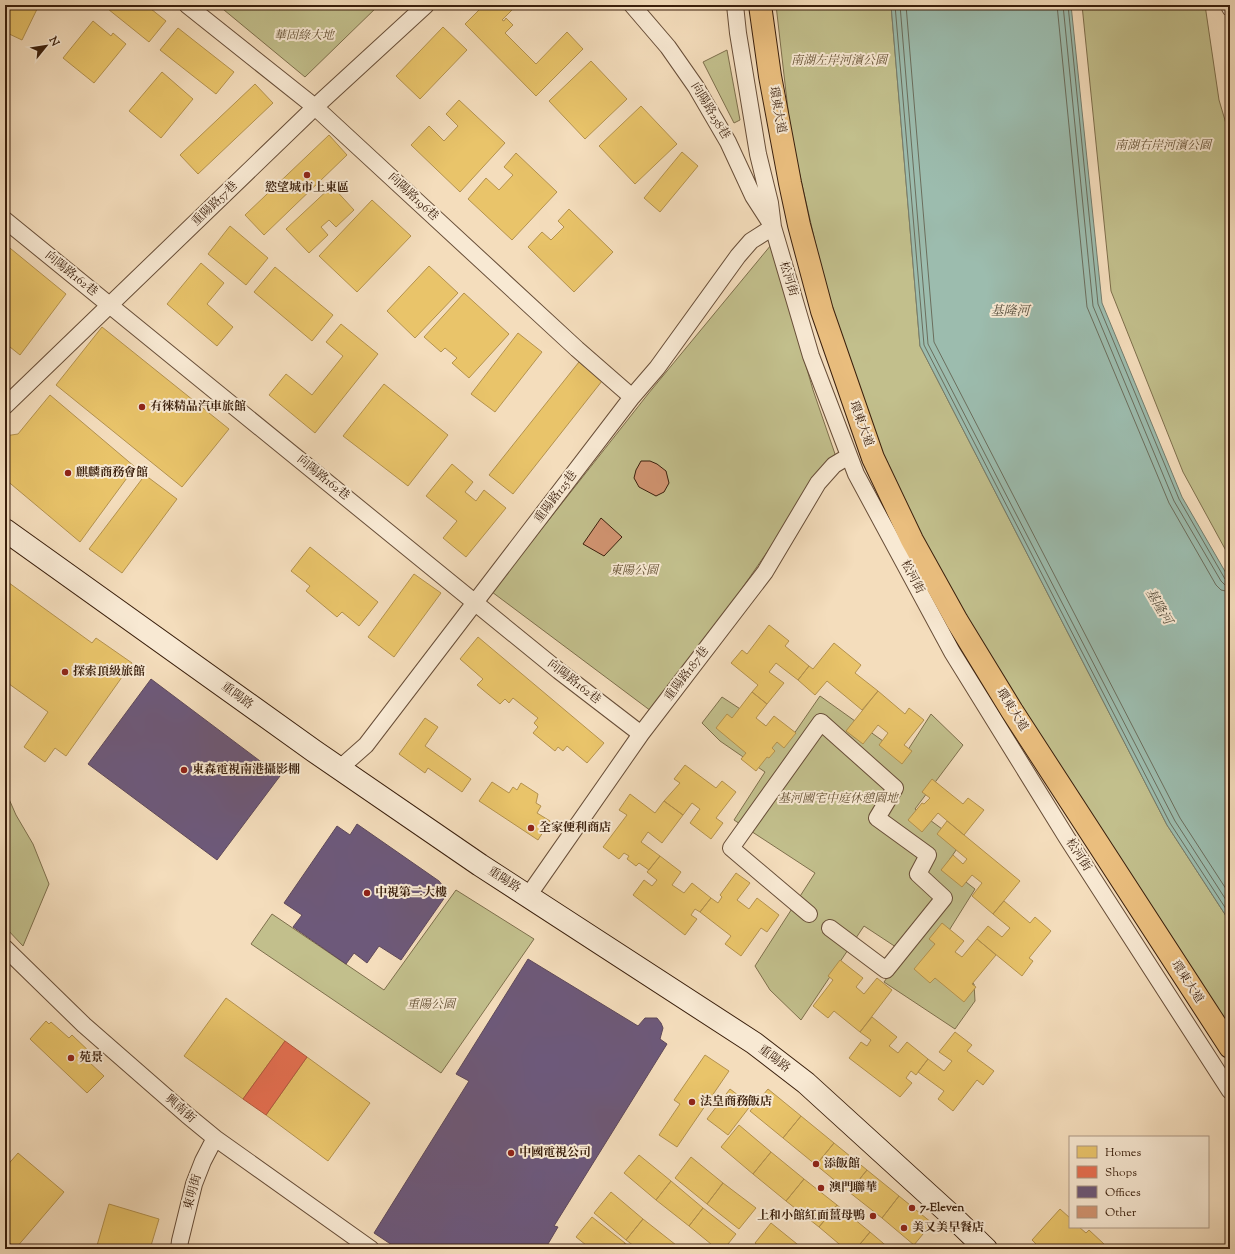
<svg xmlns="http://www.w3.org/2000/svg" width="1235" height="1254" viewBox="0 0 1235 1254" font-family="'Sorts Mill Goudy','Noto Serif TC',serif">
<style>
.green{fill:#c2bf8c;stroke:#7e6f4c}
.water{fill:#9cbcae;stroke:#757d6d}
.homes{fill:#e9c46a;stroke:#b4924e}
.shops{fill:#e76f51;stroke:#b3573c}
.offices{fill:#6d597a;stroke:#5e4859}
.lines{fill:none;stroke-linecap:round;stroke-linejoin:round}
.shore{stroke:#6b6e5d;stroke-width:1}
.building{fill:#d19471;stroke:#3a1f0c}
.street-casing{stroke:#684e38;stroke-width:18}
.secondary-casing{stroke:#3a1f0c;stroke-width:24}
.highway-casing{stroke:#3a1f0c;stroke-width:24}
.street{stroke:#f8e9d3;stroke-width:16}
.secondary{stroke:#f8e9d3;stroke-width:22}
.highway{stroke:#eabe7e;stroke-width:22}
.poi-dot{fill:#8f2418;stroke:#f8e9d3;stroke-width:1.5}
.labels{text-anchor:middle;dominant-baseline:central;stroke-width:4;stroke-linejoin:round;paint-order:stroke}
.park-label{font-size:12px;font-style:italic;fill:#634f32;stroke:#f8e9d3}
.street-label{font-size:12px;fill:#3a1f0c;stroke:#f8e9d3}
.poi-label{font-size:12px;font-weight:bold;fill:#3a1f0c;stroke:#f8e9d3;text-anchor:start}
.water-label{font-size:13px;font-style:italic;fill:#574e3d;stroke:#f8e9d3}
</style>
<rect width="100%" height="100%" fill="#f4ddbc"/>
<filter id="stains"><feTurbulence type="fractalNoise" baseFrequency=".005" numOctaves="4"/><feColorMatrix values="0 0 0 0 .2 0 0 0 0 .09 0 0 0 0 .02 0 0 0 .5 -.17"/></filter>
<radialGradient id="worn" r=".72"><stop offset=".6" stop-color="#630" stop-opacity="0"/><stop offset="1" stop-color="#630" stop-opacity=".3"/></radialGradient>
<!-- green -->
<path class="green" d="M218,5H379L305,77Z
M776,5H891L920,346L1167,825L1230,922V1043L980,650L876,445L824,281L791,136Z
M1082,5H1205L1219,100L1230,137V558L1183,472L1111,291Z
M727,50L740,120L734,123L703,62Z
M771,245L813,390L835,454L655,714L492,592L648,394Z
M820,696L904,756L931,714L963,745L915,809L961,843L945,866L975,889L933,956L974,984L975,1001L955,1029L884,982L905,953L864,926L801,1020L770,990L755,966L815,873L734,820L765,772L720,741L702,723L722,697L789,741Z
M5,790L16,815L33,844L49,884L23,946L5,927Z
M456,890L534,939L441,1073L251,944L272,914L384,990Z"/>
<!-- water -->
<path class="water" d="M891,5H1071L1102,303L1182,497L1230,580V922L1167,825L920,346Z"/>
<!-- homes -->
<path class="homes" d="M8,5H39L22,40L5,32V12Z
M103,5H146L166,21L149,42Z
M484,5H517L502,20L504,21L506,18L513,25L505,33L536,64L567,32L583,49L536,96L465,24Z
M93,21L111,36L113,33L126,44L94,83L63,58Z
M443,27L467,50L420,99L396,76Z
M178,28L234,72L216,94L160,50Z
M591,61L627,99L585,139L549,101Z
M162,72L193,99L161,138L129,111Z
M255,84L273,103L198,174L180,155Z
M459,100L505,143L460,192L411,145L429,126L444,141L458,126L446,114Z
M641,106L677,144L635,184L599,146Z
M329,135L347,155L264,235L245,215Z
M682,152L698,166L660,212L644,198Z
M516,153L557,192L512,240L468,199L486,178L499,190L513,175L504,167Z
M332,186L354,210L336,227L329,220L321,227L328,235L309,253L286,229Z
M372,200L411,236L357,292L319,256Z
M569,209L613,252L574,292L528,247L542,232L551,240L564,227L558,221Z
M230,226L268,258L246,285L208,254Z
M5,244L66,294L20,355L5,343Z
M201,263L224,283L207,304L233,327L217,346L167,304Z
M429,266L458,293L415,338L387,311Z
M275,267L333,315L312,341L254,292Z
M464,293L509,334L469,378L452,363L457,358L445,348L441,352L424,337Z
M341,324L378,354L315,433L269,395L286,374L312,395L343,356L326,342Z
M102,327L229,429L182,487L56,385Z
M518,333L542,352L495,412L471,394Z
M579,362L602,381L513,494L489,475Z
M384,384L448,435L408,486L343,436Z
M50,395L135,467L80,542L5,479V436L18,434Z
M452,464L473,482L465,492L476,501L484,490L506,508L466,557L443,538L457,521L426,496Z
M145,475L177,499L122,573L89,549Z
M310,547L378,602L359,626L342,612L337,617L306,591L310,586L291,571Z
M414,574L441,593L394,657L368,637Z
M5,580L92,643L96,638L132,663L66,756L55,748L45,762L24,747L48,712L5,681Z
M769,625L789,641L785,646L809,666L798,680L776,663L769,672L784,683L767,704L752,692L758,685L731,663L742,650L747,654Z
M478,637L604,743L587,763L567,746L563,751L558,747L555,751L533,733L538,727L534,723L538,718L513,698L509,703L505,699L500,704L477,685L483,679L460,659Z
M834,643L861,665L855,673L878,691L862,710L827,681L815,695L798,680L809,666L813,669Z
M878,691L905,714L909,708L924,720L904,745L912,751L902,764L879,745L888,733L878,725L863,744L846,731Z
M752,692L767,704L756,718L766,726L774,716L796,733L784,748L777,742L772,748L775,751L769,758L767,757L756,771L741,759L746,753L716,728L727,714L732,718Z
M425,718L438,727L425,746L471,779L462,792L428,768L425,773L399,754Z
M685,765L716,788L722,781L736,792L716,818L723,823L711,839L690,823L700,809L692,803L683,815L664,801L680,783L674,779Z
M932,779L963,804L968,798L984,810L964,835L938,813L922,832L908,820L922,803L924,804L930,798L922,792Z
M492,782L509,793L513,787L517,790L521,783L538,794L536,803L541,806L537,813L550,821L538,840L479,801Z
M630,794L655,813L664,801L683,815L662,843L648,832L641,842L660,856L649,870L639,863L636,866L627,859L629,856L624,853L619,859L603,847L627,815L619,810Z
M947,821L1020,881L993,914L972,896L982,883L972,875L962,887L941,870L953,855L963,864L967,859L937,834Z
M660,856L681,872L672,885L684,893L692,883L711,898L700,912L695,909L691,915L697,919L685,935L633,895L644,880L652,886L657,880L647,872Z
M736,873L750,883L737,900L749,909L757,898L779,915L767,932L761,928L741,956L725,944L731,936L700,912L711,898L718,903L722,897L720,895Z
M1004,901L1030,923L1035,917L1051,931L1029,958L1033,961L1022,976L977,939L988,926L1002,937L1010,928L993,914Z
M942,923L964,941L955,952L962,957L977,939L996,955L972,984L976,987L964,1002L935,978L930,983L914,969L935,944L929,939Z
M840,960L863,978L856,987L864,994L877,978L892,990L860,1032L834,1011L828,1018L813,1006L833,980L828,976Z
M226,998L285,1041L243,1099L184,1056Z
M872,1017L897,1037L889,1046L898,1053L907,1042L928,1059L916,1075L911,1071L906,1078L912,1083L900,1097L849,1058L861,1042L867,1046L871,1040L860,1032Z
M46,1021L49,1024L51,1022L69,1038L72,1035L93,1055L88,1061L104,1076L87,1093L30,1039Z
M955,1032L972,1045L967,1051L994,1071L983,1085L977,1080L953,1111L938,1099L944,1091L918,1072L928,1059L944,1071L952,1061L939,1052Z
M705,1055L729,1071L677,1147L659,1135L680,1104L674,1100Z
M307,1057L370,1103L328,1161L266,1115Z
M730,1089L751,1105L728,1135L707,1119Z
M768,1089L801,1116L783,1138L750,1111Z
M801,1116L834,1143L816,1165L783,1138Z
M739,1125L771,1152L753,1174L721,1147Z
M834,1143L867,1170L849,1192L816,1165Z
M771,1152L804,1179L786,1201L753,1174Z
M18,1153L64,1192L16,1248L5,1239V1168Z
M639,1155L671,1181L656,1200L624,1173Z
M691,1157L723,1183L707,1204L675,1178Z
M867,1170L899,1196L882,1218L849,1192Z
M804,1179L837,1205L819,1227L786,1201Z
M671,1181L703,1208L689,1226L656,1200Z
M723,1183L756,1208L739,1229L707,1204Z
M611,1192L643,1219L626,1240L594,1213Z
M899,1196L932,1223L914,1245L882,1218Z
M109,1204L159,1219L150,1249H96Z
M837,1205L870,1232L856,1249H845L819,1227Z
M703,1208L736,1234L724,1249H717L689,1226Z
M1060,1209L1070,1218V1227H1079L1086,1233L1089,1230L1104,1244L1099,1249H1041L1032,1240Z
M592,1217L625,1243L620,1249H591L576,1237Z
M643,1219L676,1245L672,1249H638L626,1240Z
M771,1223L802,1248L801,1249H762L755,1243Z
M870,1232L890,1249H856Z
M625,1243L632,1249H620Z"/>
<!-- shops -->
<path class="shops" d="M285,1041L307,1057L266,1115L243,1099Z"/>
<!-- offices -->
<path class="offices" d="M151,679L280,776L217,860L88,764Z
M357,824L439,881L443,886L445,897L401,960L379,946L367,963L354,953L346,964L293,927L302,915L284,903L337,826L350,835Z
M528,959L638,1026L645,1018H657L661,1023L663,1028L660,1039L667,1044L554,1226L558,1227L545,1249H398L374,1233L469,1081L456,1074Z"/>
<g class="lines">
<!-- shore -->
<path class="shore" d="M895,5L924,345L1170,823L1230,915
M900,5L928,344L1175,821L1230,906
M906,5L934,342L1180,818L1230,895
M1057,5L1087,307L1169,503L1216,585L1221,590L1230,592
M1063,5L1093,306L1174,501L1221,581L1225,585L1230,586
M1068,5L1098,304L1179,499L1225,579L1230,581"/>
</g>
<!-- building -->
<path class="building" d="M641,461H650L657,464L666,471L669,483L664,492L656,496L639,487L634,478L636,470Z
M601,518L622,537L604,556L583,544Z"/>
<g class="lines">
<!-- street casing -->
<g class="street-casing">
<path id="street" d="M187,5L315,107L577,349L632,397
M735,5L738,33L758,154L770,203L773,227L811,356L856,474L952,652L1067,838L1230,1091
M1230,5V8
M5,220L559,671L641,734
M5,406L315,107L426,5
M340,768L366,745L632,397L657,368L738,256L751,241L773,227L753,196L728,142L696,87L668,47L632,5
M528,896L641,734L765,572L818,483L834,465L849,456
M809,914L731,848L821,722L895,788L877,818L928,855L918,874L944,898L886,970L830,928
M5,948L84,1025L187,1115L215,1138L371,1249
M179,1249L180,1241L194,1184L203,1161L215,1138"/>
</g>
<!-- secondary casing -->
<g class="secondary-casing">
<path id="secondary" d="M5,530L314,751L480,865L754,1043L806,1083L952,1216L986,1249"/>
</g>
<!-- highway casing -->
<g class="highway-casing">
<path id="highway" d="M760,5L770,76L790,183L799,225L822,311L873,458L912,540L957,621L1012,711L1230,1047"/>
</g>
<!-- street -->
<use href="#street" class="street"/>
<!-- secondary -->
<use href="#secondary" class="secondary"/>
<!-- highway -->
<use href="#highway" class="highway"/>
</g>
<!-- markers -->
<g class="poi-dot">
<circle cx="307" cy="175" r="4"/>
<circle cx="142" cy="407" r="4"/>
<circle cx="68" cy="473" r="4"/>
<circle cx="65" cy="672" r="4"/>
<circle cx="184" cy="770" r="4"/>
<circle cx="531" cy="828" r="4"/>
<circle cx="367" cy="893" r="4"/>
<circle cx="71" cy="1058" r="4"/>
<circle cx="692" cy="1102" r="4"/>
<circle cx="511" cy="1153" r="4"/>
<circle cx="816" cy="1164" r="4"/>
<circle cx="821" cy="1188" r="4"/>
<circle cx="912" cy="1208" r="4"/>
<circle cx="873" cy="1216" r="4"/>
<circle cx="904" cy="1228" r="4"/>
</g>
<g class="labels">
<!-- park labels -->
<g class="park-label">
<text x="304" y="36">華固綠大地</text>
<text x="839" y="61">南湖左岸河濱公園</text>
<text x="1163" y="146">南湖右岸河濱公園</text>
<text x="634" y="571">東陽公園</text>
<text x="838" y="799">基河國宅中庭休憩園地</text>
<text x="431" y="1005">重陽公園</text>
</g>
<!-- street labels -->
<g class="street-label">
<text transform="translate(777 110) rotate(80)">環東大道</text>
<text transform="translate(710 111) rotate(59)">向陽路258巷</text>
<text transform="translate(413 197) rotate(43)">向陽路196巷</text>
<text transform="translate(215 204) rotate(-44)">重陽路57巷</text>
<text transform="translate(71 274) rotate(39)">向陽路162巷</text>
<text transform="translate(788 279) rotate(73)">松河街</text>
<text transform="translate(861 424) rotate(70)">環東大道</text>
<text transform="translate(323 478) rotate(39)">向陽路162巷</text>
<text transform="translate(556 497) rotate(-53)">重陽路125巷</text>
<text transform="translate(912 577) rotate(62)">松河街</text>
<text transform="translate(687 674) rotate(-53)">重陽路187巷</text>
<text transform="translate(574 682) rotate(38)">向陽路162巷</text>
<text transform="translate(237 696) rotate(36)">重陽路</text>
<text transform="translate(1012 710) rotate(58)">環東大道</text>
<text transform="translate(1078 855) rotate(57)">松河街</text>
<text transform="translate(504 880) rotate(33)">重陽路</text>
<text transform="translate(1187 982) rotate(57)">環東大道</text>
<text transform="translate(774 1059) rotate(37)">重陽路</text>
<text transform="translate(180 1109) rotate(41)">興南街</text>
<text transform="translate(193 1192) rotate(-74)">東明街</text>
</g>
<!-- poi labels -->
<g class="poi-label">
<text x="307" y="188" text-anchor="middle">慾望城市上東區</text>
<text x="150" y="407">有徠精品汽車旅館</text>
<text x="76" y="473">麒麟商務會館</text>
<text x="73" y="672">探索頂級旅館</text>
<text x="192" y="770">東森電視南港攝影棚</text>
<text x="539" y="828">全家便利商店</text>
<text x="375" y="893">中視第二大樓</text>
<text x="79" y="1058">苑景</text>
<text x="700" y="1102">法皇商務飯店</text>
<text x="519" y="1153">中國電視公司</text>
<text x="824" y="1164">添飯館</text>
<text x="829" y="1188">澳門聯華</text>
<text x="920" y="1208">7-Eleven</text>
<text x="865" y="1216" text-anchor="end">上和小館紅面薑母鴨</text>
<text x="912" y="1228">美又美早餐店</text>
</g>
<!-- water labels -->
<g class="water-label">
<text x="1010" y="312">基隆河</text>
<text transform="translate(1158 607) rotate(59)">基隆河</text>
</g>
</g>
<!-- margin -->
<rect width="1235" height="1254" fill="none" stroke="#f4ddbc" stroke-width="20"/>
<rect x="6" y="6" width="1223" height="1242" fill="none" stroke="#3a1f0c" stroke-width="2"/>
<rect x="10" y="10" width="1215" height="1234" fill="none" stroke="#3a1f0c"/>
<!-- legend -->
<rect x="1069" y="1136" width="140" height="92" fill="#f8e9d3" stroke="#ac9883"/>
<rect x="1077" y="1146" width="20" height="12" fill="#e9c46a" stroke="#ac9883"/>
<text x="1105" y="1156" font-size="12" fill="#3a1f0c">Homes</text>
<rect x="1077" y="1166" width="20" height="12" fill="#e76f51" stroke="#ac9883"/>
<text x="1105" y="1176" font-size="12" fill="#3a1f0c">Shops</text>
<rect x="1077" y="1186" width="20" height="12" fill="#6d597a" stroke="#ac9883"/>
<text x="1105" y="1196" font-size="12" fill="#3a1f0c">Offices</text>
<rect x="1077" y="1206" width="20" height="12" fill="#d19471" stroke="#ac9883"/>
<text x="1105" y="1216" font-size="12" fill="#3a1f0c">Other</text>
<!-- north arrow -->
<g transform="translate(46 46) rotate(60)" stroke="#f8e9d3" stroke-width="3" paint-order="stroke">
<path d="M0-3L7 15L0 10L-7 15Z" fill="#3a1f0c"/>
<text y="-6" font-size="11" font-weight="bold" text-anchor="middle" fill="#3a1f0c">N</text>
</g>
<rect width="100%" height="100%" filter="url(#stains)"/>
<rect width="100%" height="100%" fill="url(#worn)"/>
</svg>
